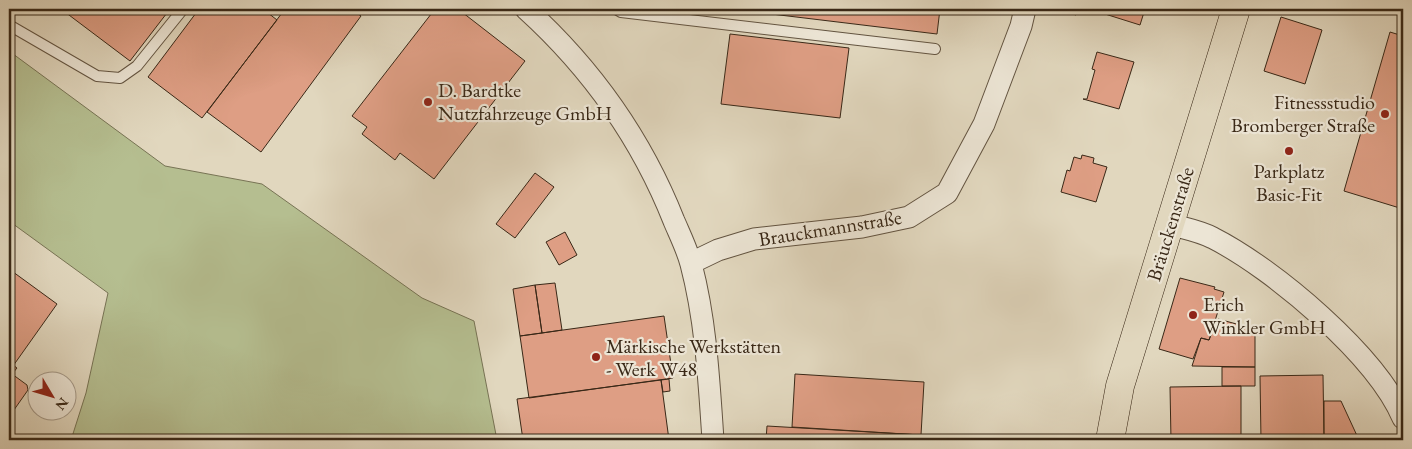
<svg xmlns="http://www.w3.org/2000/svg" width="1412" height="449" viewBox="0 0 1412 449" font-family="'EB Garamond',serif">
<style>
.green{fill:#b5be90;stroke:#777354}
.building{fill:#de9e84;stroke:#392817}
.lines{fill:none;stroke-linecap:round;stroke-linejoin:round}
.service-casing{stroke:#635441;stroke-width:12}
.minor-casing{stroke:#635441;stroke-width:23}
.primary-casing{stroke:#392817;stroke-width:29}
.service{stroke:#ece5d5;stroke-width:10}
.minor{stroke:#ece5d5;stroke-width:21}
.primary{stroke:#e1d7be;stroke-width:28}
.poi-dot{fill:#8f2418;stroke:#ece5d5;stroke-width:2}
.labels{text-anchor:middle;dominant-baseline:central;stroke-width:4.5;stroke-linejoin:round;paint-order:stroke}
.poi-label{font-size:20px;fill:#392817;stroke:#ece5d5;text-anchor:start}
.street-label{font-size:20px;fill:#392817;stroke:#ece5d5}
</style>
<rect width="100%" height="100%" fill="#e1d7be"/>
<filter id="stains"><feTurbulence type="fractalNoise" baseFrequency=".004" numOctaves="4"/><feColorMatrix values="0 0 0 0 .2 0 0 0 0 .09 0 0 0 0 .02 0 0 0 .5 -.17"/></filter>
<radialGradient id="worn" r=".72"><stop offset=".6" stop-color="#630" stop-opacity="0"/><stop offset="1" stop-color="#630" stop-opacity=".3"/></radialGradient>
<!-- green -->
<path class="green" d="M9,51L165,166L262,184L422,298L474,321L497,440H71L86,393L108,293L9,221Z"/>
<!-- building -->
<path class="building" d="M61,9H170L130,61Z
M199,9H263L277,20L202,118L148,77Z
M285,9H351L361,16L261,152L207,112Z
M435,9H458L525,61L434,179L400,153L395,160L362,134L367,127L352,116Z
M730,9H940L937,34Z
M1056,9H1078L1076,15Z
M1106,9H1145L1140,25L1105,14Z
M1281,17L1322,30L1305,84L1264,71Z
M1390,32L1403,36V209L1344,191Z
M730,34L849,48L840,118L721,104Z
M1097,52L1134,62L1119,109L1083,99H1087L1095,70L1092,69Z
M1082,155L1094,158L1093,163L1107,167L1096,202L1061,192L1067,170L1070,171L1074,157L1081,159Z
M535,173L554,187L515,238L496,224Z
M565,232L577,255L559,265L546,242Z
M9,269L57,304L13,366L9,362Z
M1180,278L1215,287L1214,289L1224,292L1209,340L1201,338L1193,359L1159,349Z
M555,283L562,330L542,333L535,285Z
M535,285L542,333L520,336L513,289Z
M1398,299H1403V330H1398Z
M664,316L673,378L529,398L520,336Z
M1218,319L1255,329V367L1192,366L1201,338L1209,340Z
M1398,330H1403V369L1399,370Z
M9,362L17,368L12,374L27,385L28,390L9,417Z
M1222,367H1255V386H1222Z
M795,374L924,382L921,435L792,427Z
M1323,375L1324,440H1261L1260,376Z
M669,379L670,391L663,392L661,380Z
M661,380L669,440H523L517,399Z
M1241,386V440H1171L1170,387Z
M1324,401H1341L1359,440H1324Z
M767,426L921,435V440H766Z"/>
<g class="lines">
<!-- service casing -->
<g class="service-casing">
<path id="service" d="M616,9L621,12L935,49
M9,25L97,76L120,78L137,66L183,9"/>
</g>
<!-- minor casing -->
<g class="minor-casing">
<path id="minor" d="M526,9C591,68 642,140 674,221C680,235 687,249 691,264C706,321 709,381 713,440
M1169,224C1183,228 1200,231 1213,238C1274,269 1376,355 1403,418
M691,263L718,250L754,239L862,227L909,217L947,193L984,124L1021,26L1025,9"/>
</g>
<!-- primary casing -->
<g class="primary-casing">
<path id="primary" d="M1110,440L1120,386L1236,9"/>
</g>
<!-- service -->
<use href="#service" class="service"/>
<!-- minor -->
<use href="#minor" class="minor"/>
<!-- primary -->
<use href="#primary" class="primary"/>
</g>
<!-- markers -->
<g class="poi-dot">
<circle cx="428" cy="102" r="5"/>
<circle cx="1385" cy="114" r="5"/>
<circle cx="1289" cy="151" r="5"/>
<circle cx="1193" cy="315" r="5"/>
<circle cx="596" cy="357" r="5"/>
</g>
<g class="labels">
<!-- poi labels -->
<g class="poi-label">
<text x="438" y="90">D. Bardtke<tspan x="438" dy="23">Nutzfahrzeuge GmbH</tspan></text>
<text x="1375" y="102" text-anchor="end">Fitnessstudio<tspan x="1375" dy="23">Bromberger Straße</tspan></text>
<text x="1289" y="171" text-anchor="middle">Parkplatz<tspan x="1289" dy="23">Basic-Fit</tspan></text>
<text x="1203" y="304">Erich<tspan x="1203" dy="23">Winkler GmbH</tspan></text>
<text x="606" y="346">Märkische Werkstätten<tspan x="606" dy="23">- Werk W48</tspan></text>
</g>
<!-- street labels -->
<g class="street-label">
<text transform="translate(1170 224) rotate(-73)">Bräuckenstraße</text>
<text transform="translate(830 228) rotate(-9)">Brauckmannstraße</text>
</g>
</g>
<!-- margin -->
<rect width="1412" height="449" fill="none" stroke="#e1d7be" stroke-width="30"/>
<rect x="10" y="10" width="1392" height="429" fill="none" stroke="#392817" stroke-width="2.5"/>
<rect x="15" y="15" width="1382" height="419" fill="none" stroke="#392817"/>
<!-- north arrow -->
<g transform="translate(52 396) rotate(128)"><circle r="24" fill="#ece5d5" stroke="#a49989"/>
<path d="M0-4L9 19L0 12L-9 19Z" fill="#8f2418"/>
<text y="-8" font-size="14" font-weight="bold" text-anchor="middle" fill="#392817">N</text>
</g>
<rect width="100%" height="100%" filter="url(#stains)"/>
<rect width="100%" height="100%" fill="url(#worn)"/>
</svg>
